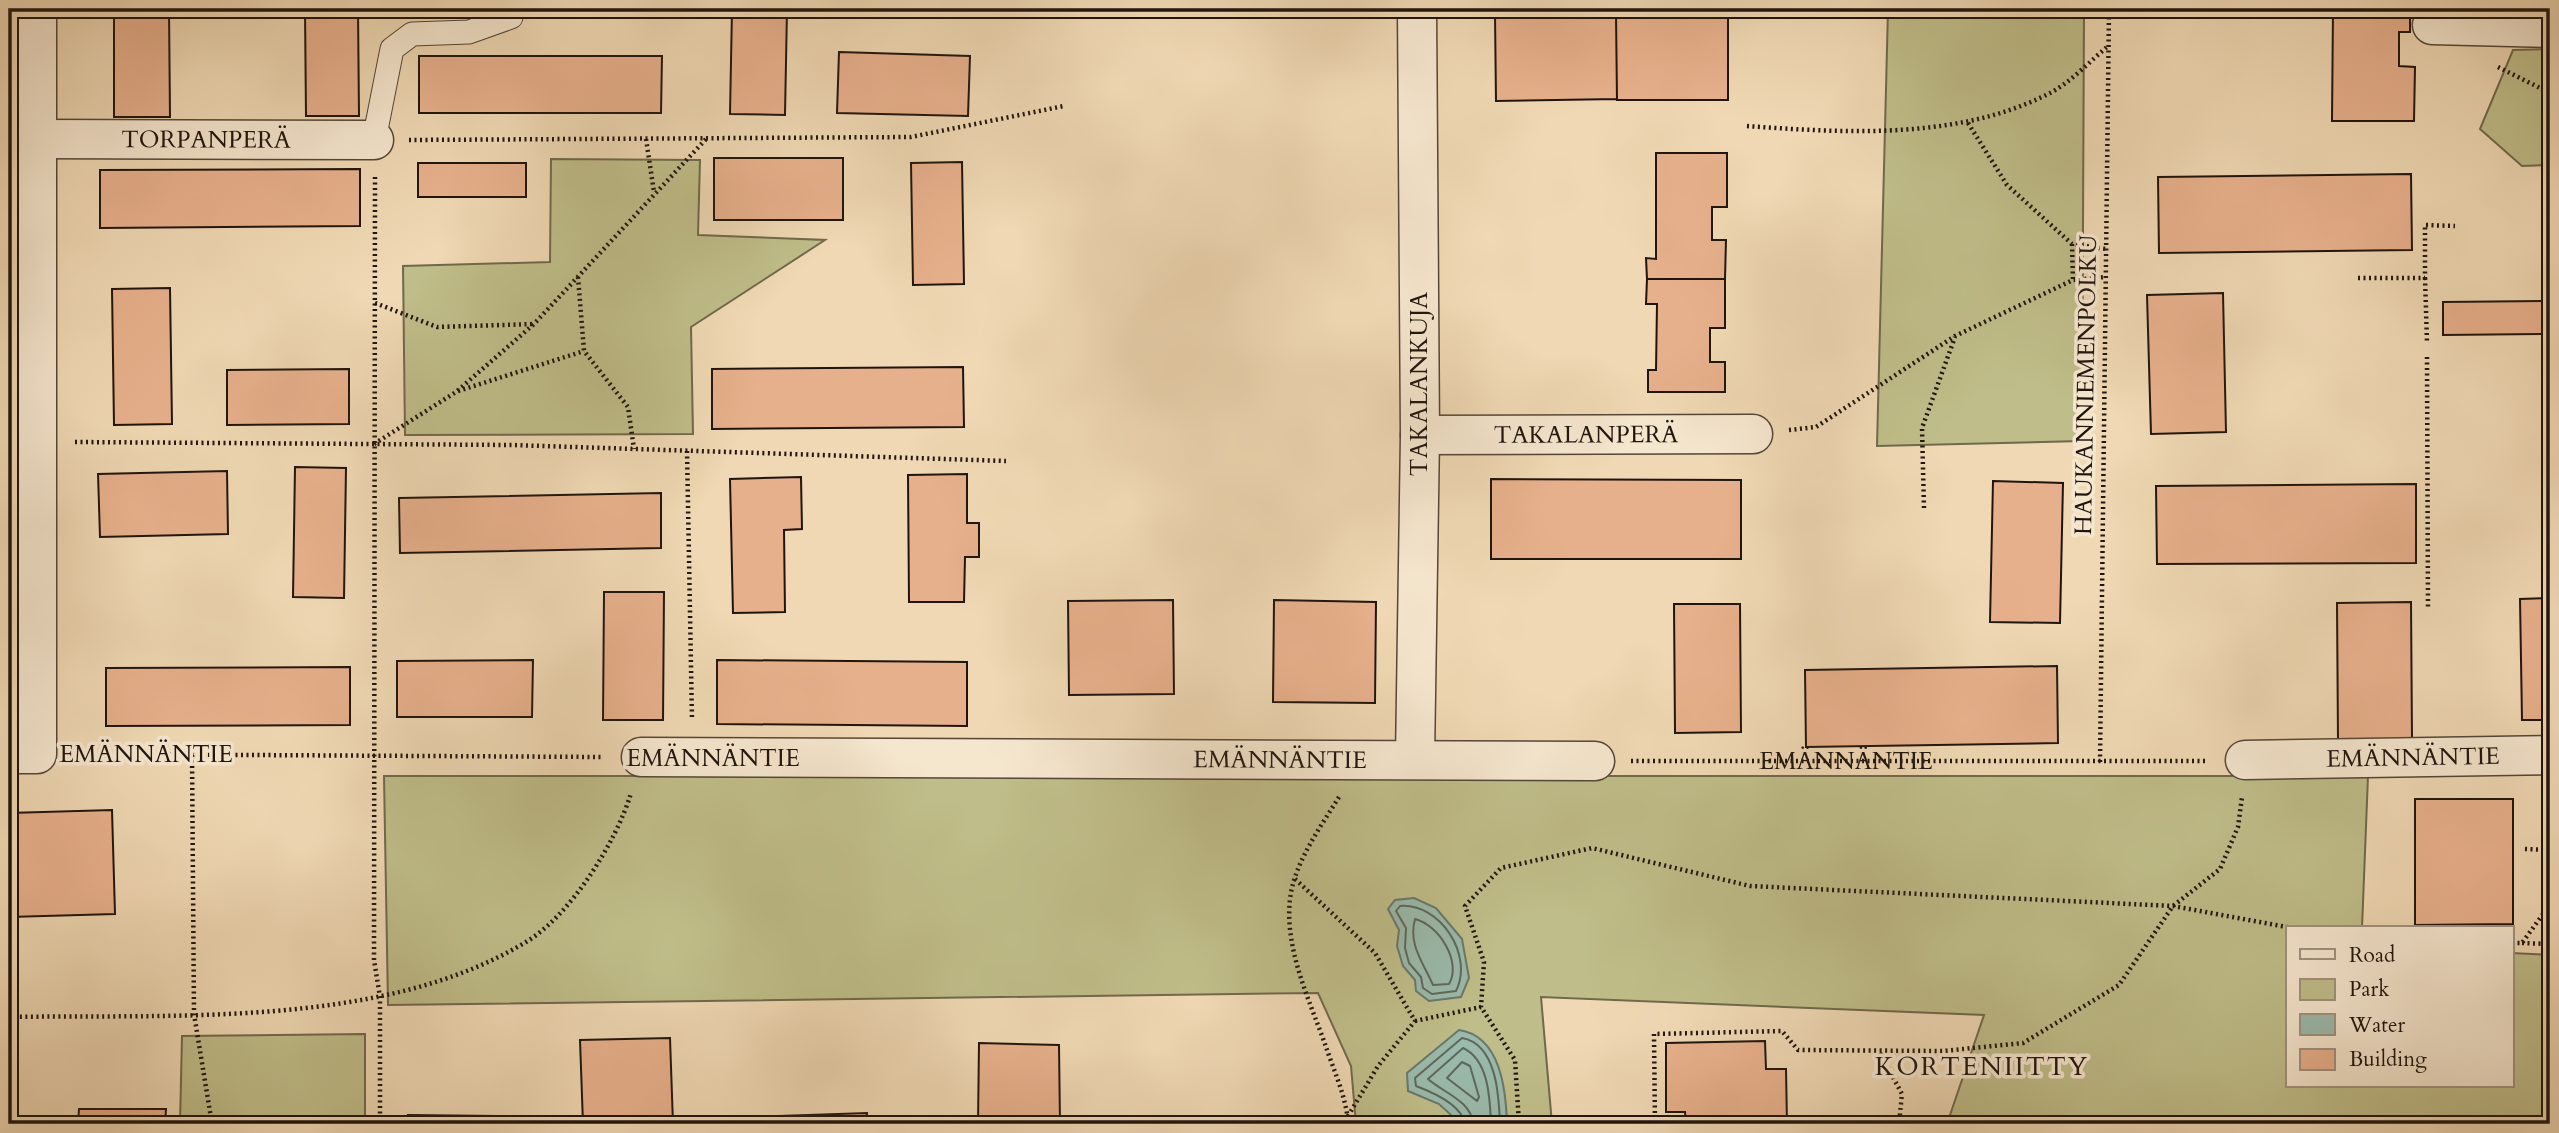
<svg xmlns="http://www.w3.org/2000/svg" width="2559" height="1133" viewBox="0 0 2559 1133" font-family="Cardo,serif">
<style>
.green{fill:#bfbd89;stroke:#70694c;stroke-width:2}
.water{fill:#9abaab;stroke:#69786c;stroke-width:2}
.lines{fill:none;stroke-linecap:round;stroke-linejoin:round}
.shore{stroke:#5d685c;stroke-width:2}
.building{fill:#e7b08c;stroke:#20150e;stroke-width:2}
.lane-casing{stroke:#544637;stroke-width:25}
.street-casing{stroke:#544637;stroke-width:41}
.path{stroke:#20150e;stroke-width:4.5;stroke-dasharray:2 3.5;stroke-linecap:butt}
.lane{stroke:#f5e6ce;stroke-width:23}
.street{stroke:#f5e6ce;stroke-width:38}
.labels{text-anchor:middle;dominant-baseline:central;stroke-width:7;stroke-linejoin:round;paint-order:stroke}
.street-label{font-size:24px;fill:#20150e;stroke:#f5e6ce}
.neighbourhood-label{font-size:26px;letter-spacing:2px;fill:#20150e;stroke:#f5e6ce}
</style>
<rect width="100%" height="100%" fill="#efd8b3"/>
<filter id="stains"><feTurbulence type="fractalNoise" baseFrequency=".00286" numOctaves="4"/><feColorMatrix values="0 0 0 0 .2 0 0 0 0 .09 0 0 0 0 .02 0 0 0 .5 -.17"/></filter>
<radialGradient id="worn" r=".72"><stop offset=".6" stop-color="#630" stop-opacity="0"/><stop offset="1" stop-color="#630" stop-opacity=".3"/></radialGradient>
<!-- green -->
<path class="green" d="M1888,9H2084L2082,441L1877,446Z
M2550,49V165L2522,166L2480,129L2513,50Z
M551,159L700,160L698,235L825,240L691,327L693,434L405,435L403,266L550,262Z
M384,776H2368L2362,928H2288V1086H2512V953L2550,955V1124H1947L1984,1015L1541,997L1552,1124H1356L1351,1066L1318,993L388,1005Z
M365,1034V1124H180L182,1036Z"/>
<!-- water -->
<path class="water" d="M1414,898L1436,908L1462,939L1469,978L1461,997L1429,1001L1416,991L1415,980L1403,966L1397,946L1399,930L1388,909L1395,900Z
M1459,1030C1501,1036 1506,1091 1507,1124H1461L1439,1104L1408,1091L1407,1073Z"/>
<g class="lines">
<!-- shore -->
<path class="shore" d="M1400,906C1440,903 1474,955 1456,991L1432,994L1423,988L1421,977L1409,963L1405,948L1406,928L1396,911Z
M1415,919C1439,925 1462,962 1449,984L1433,985C1423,962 1408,945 1415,919Z
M1462,1062L1470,1066L1479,1097L1477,1101L1447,1078Z
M1465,1124C1462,1105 1432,1092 1416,1086L1415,1078L1462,1038C1497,1044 1499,1097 1500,1124
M1473,1124C1472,1101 1442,1092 1428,1079L1463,1048C1489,1060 1490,1099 1491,1124"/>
</g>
<!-- building -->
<path class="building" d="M114,9H169L170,117H114Z
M305,9H358L359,116H306Z
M732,9H787L785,115L730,114Z
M2333,9H2410V32H2399V66L2415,67L2414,121H2332Z
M1728,13V100H1617L1616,14Z
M1616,14L1617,99L1496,101L1495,15Z
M839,52L970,56L968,116L837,113Z
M419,56H662L661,113H419Z
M1656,153H1727V207H1712V240H1726L1725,279H1647L1646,258L1656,259Z
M714,158H843V220H714Z
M962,162L964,284L913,285L911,163Z
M418,163H526V197H418Z
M360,169V226L100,228V170Z
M2411,174L2412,250L2159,253L2158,177Z
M1647,279H1725V328H1710V362H1725V392H1648V370H1656L1657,304H1646Z
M170,288L172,424L114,425L112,289Z
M2223,293L2226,432L2151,434L2147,295Z
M2550,301V334L2443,335V302Z
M963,367L964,427L712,429V369Z
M349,369V424L227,425V370Z
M295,467L346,468L344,598L293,597Z
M227,471L228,534L100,537L98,474Z
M967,474V523H979V557H965L964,602H909L908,475Z
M801,477L802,529L784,530L785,612L733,613L730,479Z
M1491,479L1741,480V559H1491Z
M1993,481L2063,483L2060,623L1990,622Z
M2416,484V563L2157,564L2156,486Z
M661,493V548L400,553L399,498Z
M604,592H664L663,720H603Z
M2550,598V720H2522L2520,599Z
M1173,600L1174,694L1069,695L1068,601Z
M1274,600L1376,602L1375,703L1273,702Z
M2411,602L2412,739L2338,740L2337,603Z
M1674,604H1740L1741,732L1675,733Z
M533,660L532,717H397V661Z
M717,660L967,662V726L717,724Z
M2057,666L2058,743L1806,747L1805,670Z
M350,667V725L106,726V668Z
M2415,799H2513V924L2415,925Z
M112,810L115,914L9,917V813Z
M670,1038L673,1124H583L580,1040Z
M1765,1041L1766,1069H1786L1787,1124H1686L1685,1112H1666V1043Z
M979,1043L1059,1045L1060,1124H978Z
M79,1109H166L165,1124H78Z
M867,1113L866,1124H779V1116Z
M408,1115L497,1116V1124H409Z
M1247,1116V1124H1170V1118Z"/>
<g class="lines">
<!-- lane casing -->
<g class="lane-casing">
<path id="lane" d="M9,139H38
M374,140L392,49L412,34L469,32L511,17V9
M9,439H36"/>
</g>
<!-- street casing -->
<g class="street-casing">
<g id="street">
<path d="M2432,25L2550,28"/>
<path id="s2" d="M38,139L374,140"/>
<path id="s3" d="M1420,435L1753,434"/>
<path d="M9,754H37V9"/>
<path id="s4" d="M641,757L1595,761"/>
<path d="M1415,759L1420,435L1417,9"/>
<path id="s5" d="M2245,760L2550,755"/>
</g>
</g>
<!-- path -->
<g class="path">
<path d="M2498,67L2550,93"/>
<path d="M1968,123L2007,185L2072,244L2106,249"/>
<path d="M1747,126C1846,133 1957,140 2048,94C2069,84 2089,62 2107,47"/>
<path d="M646,139L654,192"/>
<path d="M409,140L911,137L1064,106"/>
<path d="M375,177L374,960L380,997V1124"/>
<path d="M2072,244L2073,280"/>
<path d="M578,277L584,351L628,407L634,449"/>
<path d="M2358,278H2425V225L2455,226"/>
<path d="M2425,278L2427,342"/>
<path d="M375,303L437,327L534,324"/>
<path d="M2427,357L2428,608"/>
<path d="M458,391L584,351"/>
<path d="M1789,430L1816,427L1955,336L2073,280L2105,277"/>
<path d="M75,442L512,445L1006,461"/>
<path d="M374,444L456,392L534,324L706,139"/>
<path d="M687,451L692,720"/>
<path d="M1924,508L1922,428L1955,337"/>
<path d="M76,754L603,757"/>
<path d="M192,755L194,1014L212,1124"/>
<path id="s1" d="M1631,761H2207"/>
<path d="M2100,762L2109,9"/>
<path d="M1339,797C1323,823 1305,848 1295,877C1276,933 1308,995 1326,1047C1334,1071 1347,1099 1348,1124"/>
<path d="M2525,849L2550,850"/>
<path d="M1295,879L1375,953L1415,1021L1378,1066L1348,1116"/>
<path d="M2512,943H2522L2546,910L2550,847"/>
<path d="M2522,943L2550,944"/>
<path d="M9,1017C172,1014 382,1029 526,942C570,916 617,841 631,793"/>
<path d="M1415,1021L1481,1007"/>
<path d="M1880,1053L1902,1094L1899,1124"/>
<path d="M1519,1124L1515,1060L1481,1007L1484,962L1465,906L1501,868L1592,848L1750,886L2173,906L2292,928"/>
<path d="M1655,1124L1654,1034L1782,1031L1798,1050L1943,1051L2023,1043L2119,985L2173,906L2220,869L2238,827L2242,797"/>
</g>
<!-- lane -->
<use href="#lane" class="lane"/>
<!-- street -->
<use href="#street" class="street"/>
</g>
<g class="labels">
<!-- street labels -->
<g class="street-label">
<text stroke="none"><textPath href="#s2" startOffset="168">TORPANPERÄ</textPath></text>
<text transform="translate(1419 384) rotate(-90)">TAKALANKUJA</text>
<text transform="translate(2086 385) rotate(-89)">HAUKANNIEMENPOLKU</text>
<text stroke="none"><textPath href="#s3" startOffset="166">TAKALANPERÄ</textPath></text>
<text x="146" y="754">EMÄNNÄNTIE</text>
<text stroke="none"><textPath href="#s5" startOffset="168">EMÄNNÄNTIE</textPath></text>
<text x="713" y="758">EMÄNNÄNTIE</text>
<text stroke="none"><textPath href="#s4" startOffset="639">EMÄNNÄNTIE</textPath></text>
<text stroke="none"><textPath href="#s1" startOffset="215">EMÄNNÄNTIE</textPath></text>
</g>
<!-- neighbourhood labels -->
<g class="neighbourhood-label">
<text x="1982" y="1066">KORTENIITTY</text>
</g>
</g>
<!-- margin -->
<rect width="2559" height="1133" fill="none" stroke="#efd8b3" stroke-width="35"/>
<rect x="10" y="10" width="2538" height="1112" fill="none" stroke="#20150e" stroke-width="3.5"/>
<rect x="18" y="18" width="2524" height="1098" fill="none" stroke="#20150e" stroke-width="2"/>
<!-- legend -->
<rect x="2286" y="926" width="228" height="161" fill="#f5e6ce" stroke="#a09281" stroke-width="2"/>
<rect x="2300" y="949" width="35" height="10" fill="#f5e6ce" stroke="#a09281" stroke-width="2"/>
<text x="2349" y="962" font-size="21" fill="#20150e">Road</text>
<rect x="2300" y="979" width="35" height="21" fill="#bfbd89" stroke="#a09281" stroke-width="2"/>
<text x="2349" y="996" font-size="21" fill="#20150e">Park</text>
<rect x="2300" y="1014" width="35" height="21" fill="#9abaab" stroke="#a09281" stroke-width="2"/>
<text x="2349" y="1032" font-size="21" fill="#20150e">Water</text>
<rect x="2300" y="1049" width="35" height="21" fill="#e7b08c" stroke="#a09281" stroke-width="2"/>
<text x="2349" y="1066" font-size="21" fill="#20150e">Building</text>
<rect width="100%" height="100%" filter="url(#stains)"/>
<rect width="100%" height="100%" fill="url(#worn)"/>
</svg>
